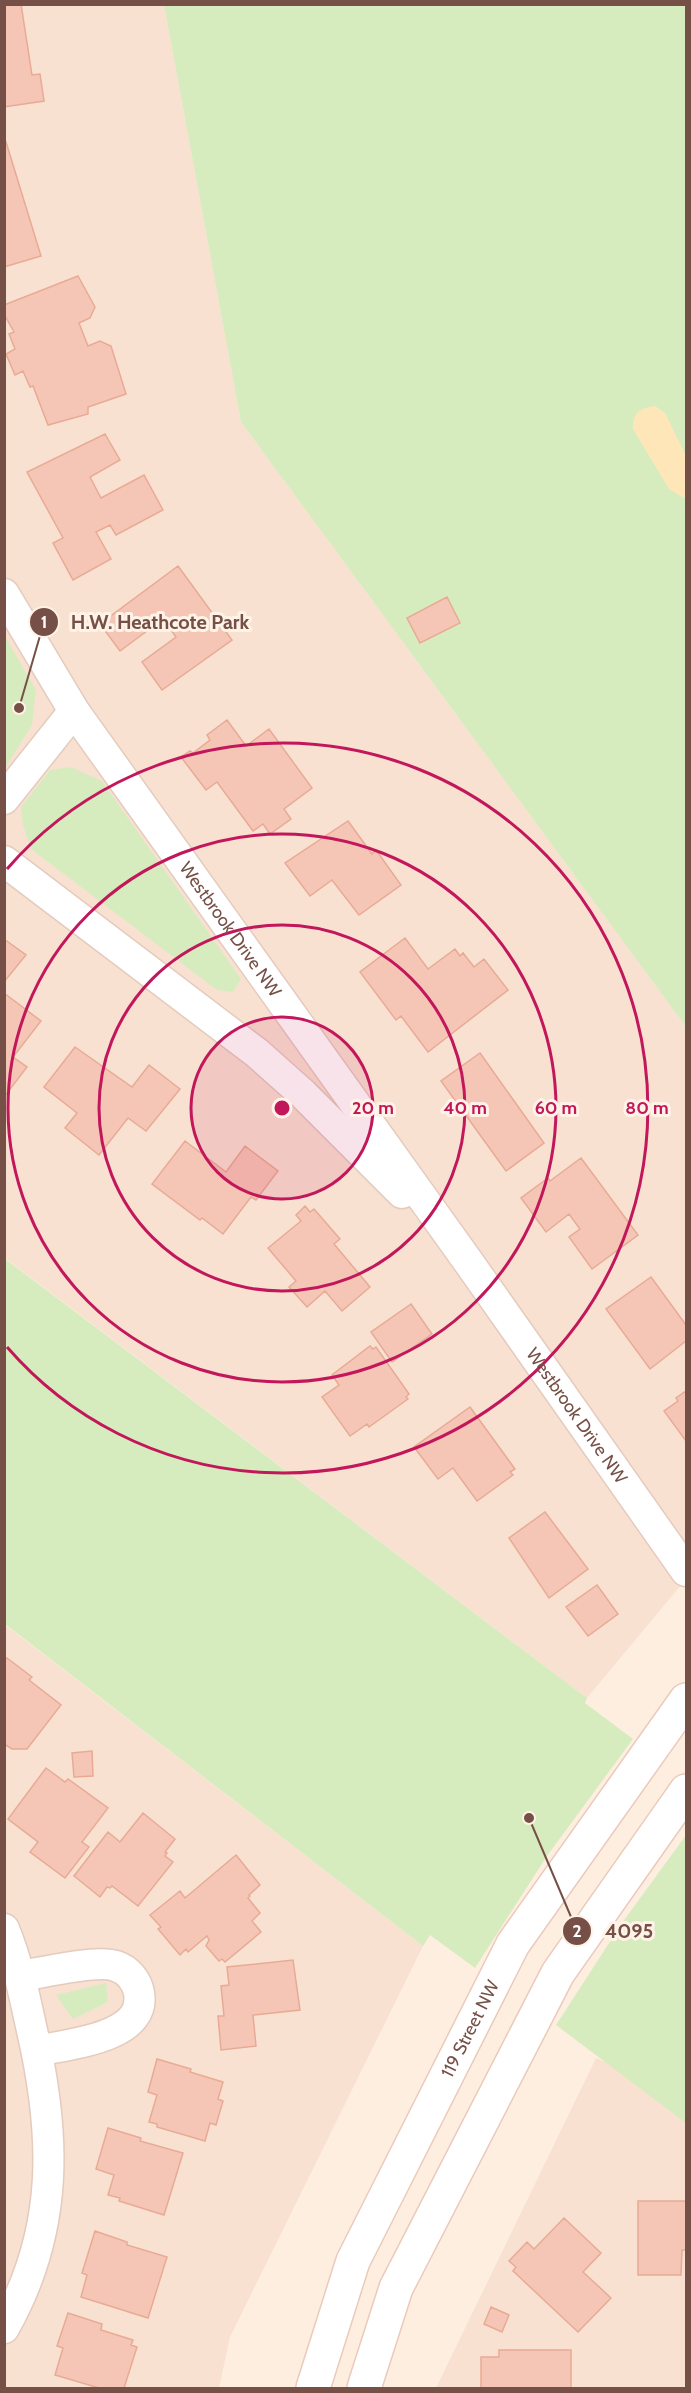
<svg xmlns="http://www.w3.org/2000/svg" width="691" height="2393" viewBox="0 0 691 2393" font-family="Cabin,sans-serif">
<style>
.residential{fill:#f8e1d1}
.green{fill:#d7ecbe}
.sand{fill:#ffe6b9}
.building{fill:#f5c6b6;stroke:#e8aa95;stroke-width:1.5}
.lines{fill:none;stroke-linecap:round;stroke-linejoin:round}
.minor-casing{stroke:#e4cbbe;stroke-width:33}
.secondary-casing{stroke:#eacabb;stroke-width:36}
.minor{stroke:#fff;stroke-width:30}
.secondary{stroke:#fff;stroke-width:33}
.ring{fill:none;stroke:#c2185b;stroke-width:3}
.labels{text-anchor:middle;dominant-baseline:central;stroke-width:6;stroke-linejoin:round;paint-order:stroke}
.street-label{font-size:18px;fill:#765046;stroke:#fff3e8}
.centre{fill:#c2185b;stroke:#fff3e8;stroke-width:3}
.ring-label{font-size:18px;text-anchor:middle;font-weight:bold;fill:#c2185b;stroke:#fff3e8;stroke-width:6;stroke-linejoin:round;paint-order:stroke}
.leader{fill:none;stroke:#765046;stroke-width:2}
.callout-dot{fill:#765046;stroke:#fff3e8;stroke-width:2}
.mark-label{font-size:18px;text-anchor:middle;font-weight:bold;fill:#fff}
.callout-label{font-size:20px;text-anchor:middle;font-weight:bold;fill:#765046;stroke:#fff3e8;stroke-width:6;stroke-linejoin:round;paint-order:stroke}
</style>
<rect width="100%" height="100%" fill="#feeee0"/>
<!-- residential -->
<path class="residential" d="M4,5H164L241,422L686,1027V1579L587,1698L5,1258Z
M4,1624L423,1946L230,2337L219,2388H5Z
M596,2058L641,2077L686,2110V2388H436Z"/>
<!-- green -->
<path class="green" d="M164,5H686V1027L241,422Z
M5,636L36,690L32,725L5,768Z
M71,767L102,781L241,979L233,992L217,990L31,849L23,825L21,807L50,770Z
M4,1258L587,1698L585,1703L633,1739L547,1856L475,1968L430,1935L423,1946L5,1624Z
M686,1835V2123L556,2025L622,1923Z
M106,1983L108,2002L73,2019L56,1995Z"/>
<!-- sand -->
<path class="sand" d="M655,406L665,413L686,456V497L684,498L669,489L633,429C632,413 640,408 655,406Z"/>
<!-- building -->
<path class="building" d="M4,4H21L32,75L40,74L44,101L4,107Z
M6,142L41,256L4,267V143Z
M78,276L95,307L90,318L79,323L88,346L100,341L111,346L126,394L88,407V414L48,425L33,386L30,387L23,371L15,375L6,354L15,349L9,334L14,332L4,314V305Z
M105,434L120,460L90,477L101,498L144,475L163,510L116,535L110,525L96,532L111,559L73,580L53,543L63,538L27,472Z
M178,566L232,640L162,690L142,662L176,637L163,619L120,651L100,624Z
M447,597L460,623L420,643L407,618Z
M227,720L246,746L269,729L312,788L284,809L291,819L270,834L263,824L253,831L217,782L206,790L181,757L190,751L193,753L210,740L207,735Z
M348,821L372,854L376,850L401,885L359,915L332,880L310,896L285,863Z
M405,938L428,969L455,949L460,956L463,953L474,967L484,959L508,990L428,1052L401,1016L396,1020L360,972Z
M4,939L26,955L4,982Z
M4,993L41,1021L13,1057L27,1067L4,1097Z
M75,1047L132,1087L149,1065L180,1089L146,1131L128,1118L99,1155L65,1128L77,1113L44,1087Z
M480,1053L544,1143L506,1171L441,1081Z
M185,1141L226,1172L245,1146L278,1171L256,1200L251,1197L223,1234L202,1218L200,1220L152,1184Z
M581,1158L638,1235L592,1269L569,1237L580,1229L569,1214L546,1232L521,1198L548,1178L550,1181Z
M305,1206L310,1212L314,1209L340,1239L334,1244L370,1287L342,1311L325,1291L307,1307L289,1287L296,1281L268,1248L301,1221L296,1215Z
M651,1277L686,1325V1341L650,1369L606,1309Z
M411,1304L432,1334L392,1362L371,1332Z
M370,1346L373,1349L376,1347L409,1394L406,1397L408,1399L369,1427L367,1424L350,1436L322,1397L339,1385L332,1375Z
M686,1391V1441L664,1411L678,1401L676,1398Z
M470,1407L515,1469L510,1472L513,1475L477,1501L453,1468L438,1479L414,1447Z
M545,1512L588,1569L549,1598L509,1538Z
M597,1585L618,1614L588,1636L566,1607Z
M7,1658L32,1677L29,1680L61,1705L27,1749H12L4,1744V1661Z
M92,1751L93,1776L74,1777L72,1753Z
M46,1768L65,1782L68,1779L108,1808L82,1842L89,1847L65,1878L30,1852L38,1842L8,1819Z
M143,1813L175,1839L165,1852L167,1853L165,1856L173,1862L138,1906L112,1886L110,1888L107,1887L100,1897L74,1876L108,1832L120,1842Z
M236,1855L260,1885L249,1895L250,1896L248,1898L260,1913L252,1921L261,1932L225,1962L222,1959L219,1961L206,1946L209,1940L207,1936L188,1952L186,1949L180,1955L158,1929L161,1927L150,1915L180,1891L185,1898Z
M293,1960L300,2010L253,2015L256,2046L221,2050L218,2016H224L221,1986L229,1985L227,1967Z
M157,2059L191,2069L190,2072L223,2082L218,2099L223,2101L216,2125L210,2123L205,2141L157,2127V2124L149,2122L157,2095L148,2092Z
M108,2128L141,2138L140,2141L183,2153L164,2215L119,2201L120,2198L108,2195L114,2175L96,2169Z
M638,2201H686V2250H682L681,2275H638Z
M564,2218L601,2253L583,2272L611,2298L578,2332L513,2271L516,2267L509,2261L527,2242L534,2249Z
M95,2231L127,2242V2245L167,2257L148,2318L81,2297L87,2275L82,2273Z
M491,2307L509,2315L502,2332L484,2324Z
M68,2313L102,2324L101,2330L133,2340L131,2345L137,2347L124,2388H99L55,2375L63,2348L57,2346Z
M499,2350H571V2388H481V2357H499Z"/>
<g class="lines">
<!-- minor casing -->
<g class="minor-casing">
<g id="minor">
<path id="s1" d="M4,594L74,711L467,1260L686,1571"/>
<path d="M4,799L74,711"/>
<path d="M4,861L257,1053L303,1094L402,1193"/>
<path d="M4,1929C17,1961 24,1993 31,2026C56,2133 60,2229 4,2328"/>
<path d="M20,1976C42,1973 98,1959 116,1966C128,1970 137,1981 139,1993C147,2038 68,2044 37,2051"/>
</g>
</g>
<!-- secondary casing -->
<g class="secondary-casing">
<g id="secondary">
<path id="s2" d="M313,2388L353,2261L513,1944L686,1700"/>
<path d="M364,2388L396,2288L558,1973L686,1791"/>
</g>
</g>
<!-- minor -->
<use href="#minor" class="minor"/>
<!-- secondary -->
<use href="#secondary" class="secondary"/>
</g>
<!-- distance rings -->
<circle cx="282" cy="1108" r="91" fill="#c2185b" fill-opacity=".12"/>
<g class="ring">
<circle cx="282" cy="1108" r="91"/>
<circle cx="282" cy="1108" r="183"/>
<circle cx="282" cy="1108" r="274"/>
<path d="M7 869A365 365 0 1 1 7 1347"/>
</g>
<g class="labels">
<!-- street labels -->
<g class="street-label">
<text stroke="none"><textPath href="#s1" startOffset="405">Westbrook Drive NW</textPath></text>
<text stroke="none"><textPath href="#s1" startOffset="1002">Westbrook Drive NW</textPath></text>
<text stroke="none"><textPath href="#s2" startOffset="393">119 Street NW</textPath></text>
</g>
</g>
<circle cx="282" cy="1108" r="9" class="centre"/>
<g class="ring-label">
<text x="373" y="1114">20 m</text>
<text x="465" y="1114">40 m</text>
<text x="556" y="1114">60 m</text>
<text x="647" y="1114">80 m</text>
</g>
<!-- callouts -->
<path class="leader" d="M19 708L44 622M529 1818L577 1931"/>
<g class="callout-dot">
<circle cx="19" cy="708" r="6"/>
<circle cx="529" cy="1818" r="6"/>
<circle cx="44" cy="622" r="15"/>
<circle cx="577" cy="1931" r="15"/>
</g>
<g class="mark-label">
<text x="44" y="628">1</text>
<text x="577" y="1937">2</text>
</g>
<g class="callout-label">
<text x="160" y="629">H.W. Heathcote Park</text>
<text x="629" y="1938">4095</text>
</g>
<!-- border -->
<rect width="691" height="2393" fill="none" stroke="#765046" stroke-width="12"/>
</svg>
